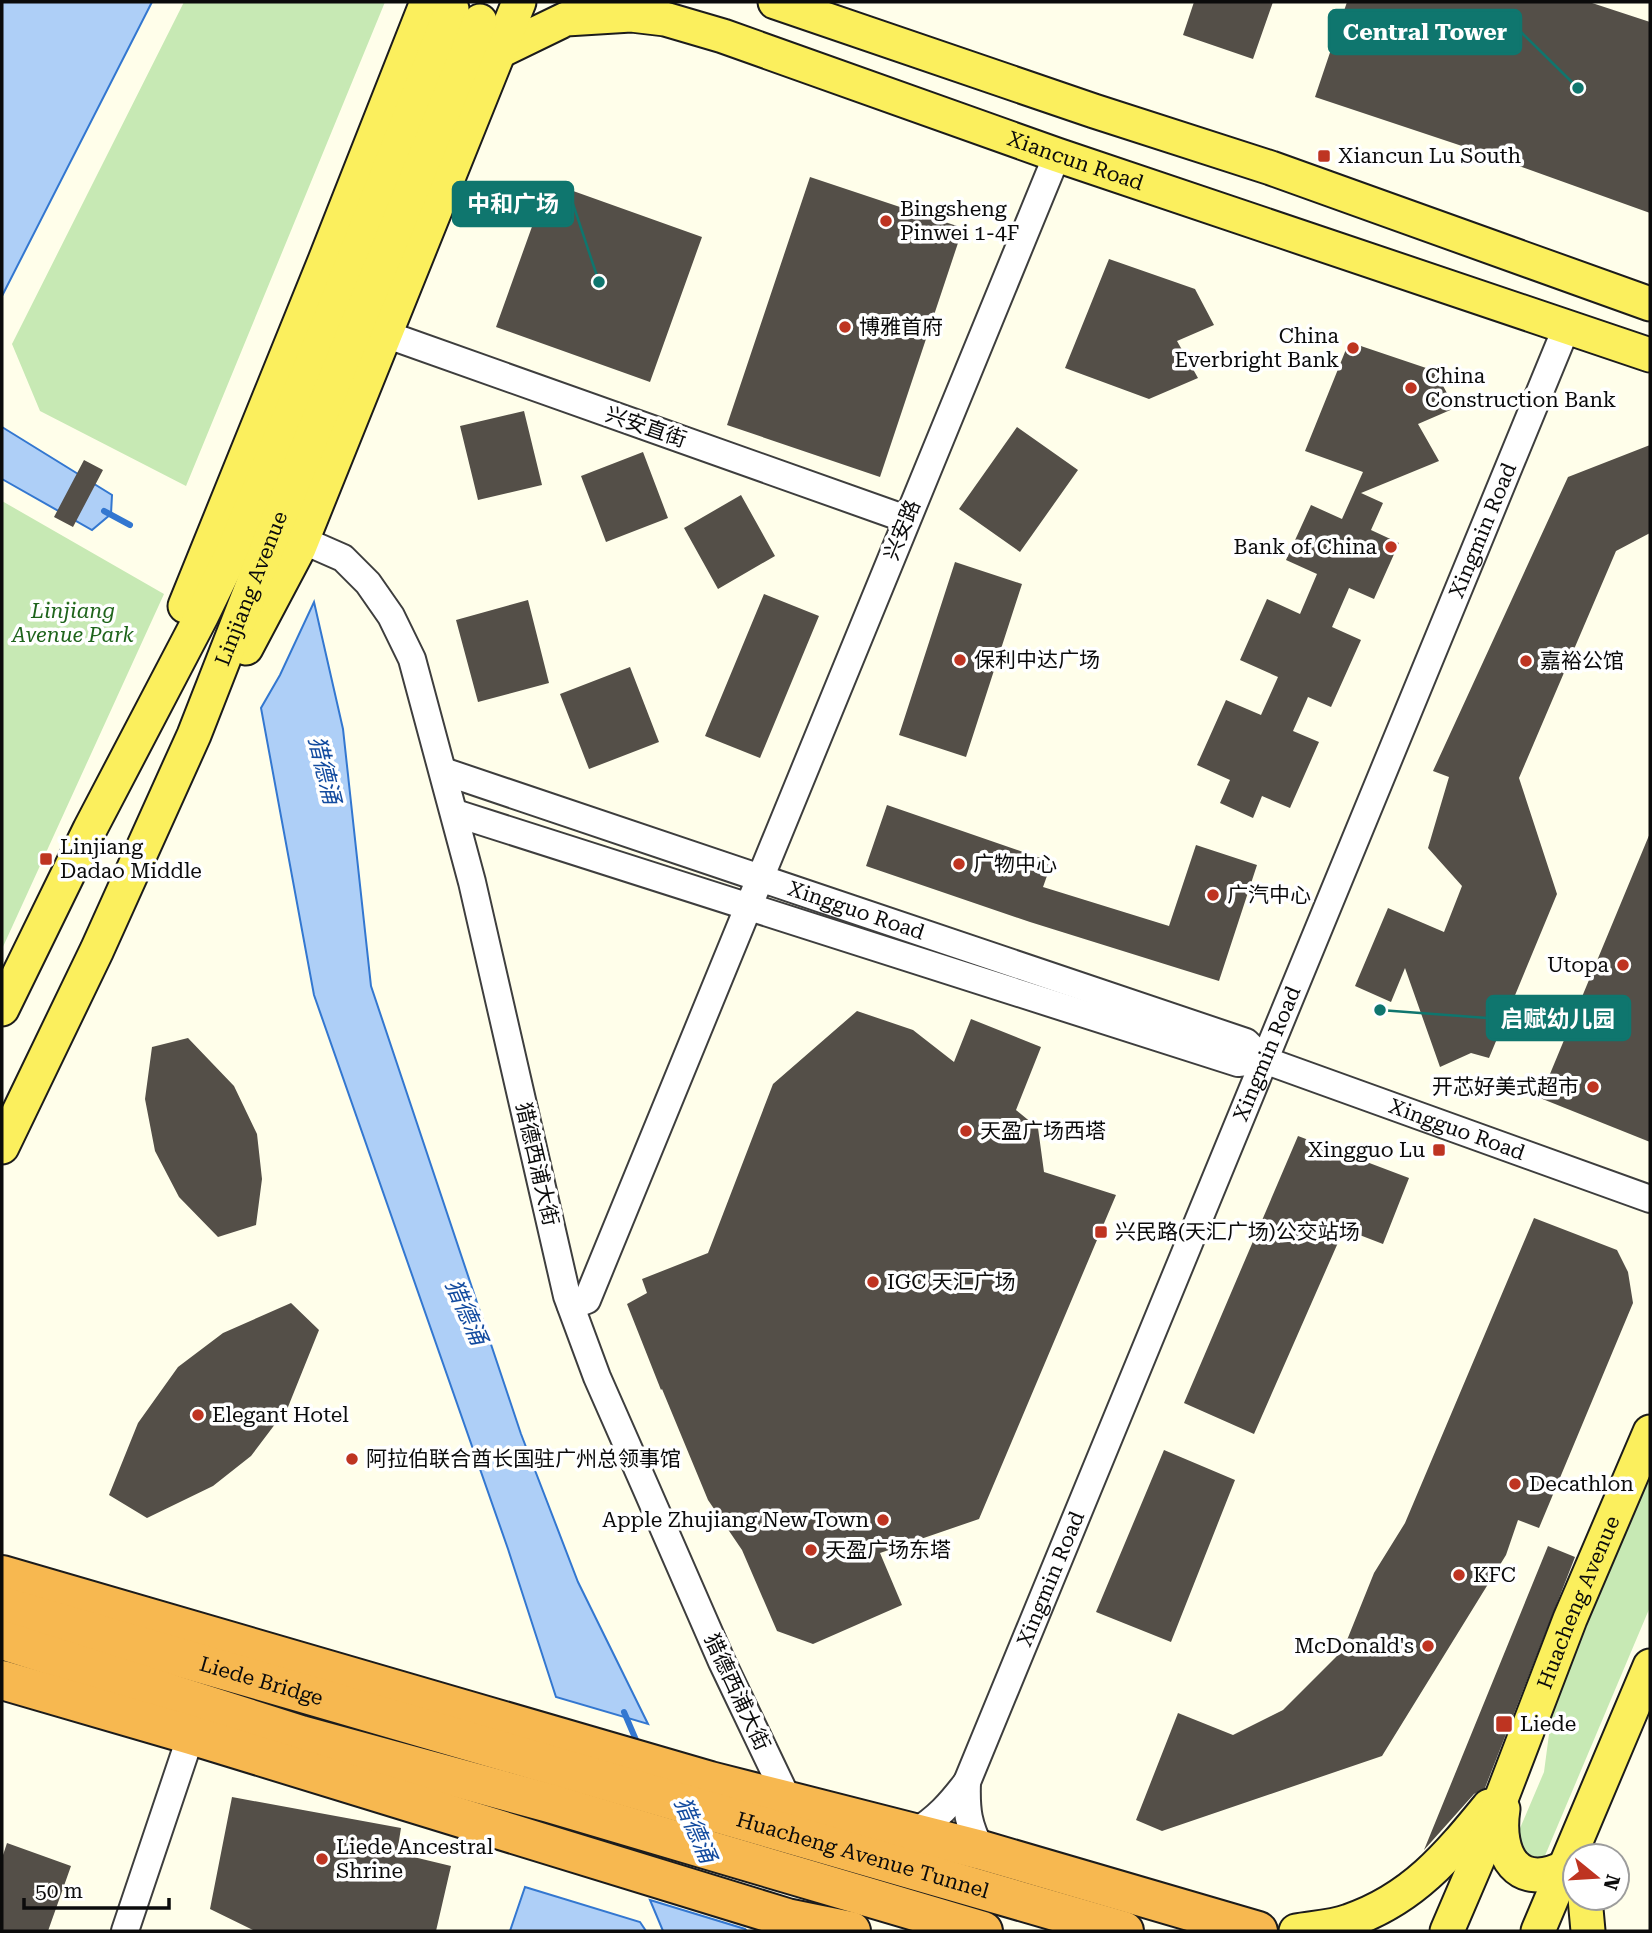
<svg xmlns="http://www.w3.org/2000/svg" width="1652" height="1933" viewBox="0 0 1652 1933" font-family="'Roboto Serif','Noto Sans SC',serif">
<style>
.green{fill:#c7e9b4}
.water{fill:#aecff7;stroke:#3377d0;stroke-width:2}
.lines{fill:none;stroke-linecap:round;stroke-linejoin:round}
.stream{stroke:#3377d0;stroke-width:6}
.building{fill:#544f48}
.minor-casing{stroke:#3e3e3e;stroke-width:30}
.major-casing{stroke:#1c1c1c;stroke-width:37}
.highway-casing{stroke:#1c1c1c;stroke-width:42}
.minor{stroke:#fff;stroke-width:26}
.major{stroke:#fbef5d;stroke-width:33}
.highway{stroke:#f7b850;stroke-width:38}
.poi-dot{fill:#be3421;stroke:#fff;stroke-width:2.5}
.labels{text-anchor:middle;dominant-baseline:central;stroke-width:7;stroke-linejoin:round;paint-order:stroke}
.poi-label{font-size:21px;fill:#0b0b0b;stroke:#fff;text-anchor:start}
.street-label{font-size:21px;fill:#0b0b0b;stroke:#fff}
.park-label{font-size:21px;font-style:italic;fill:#1e641b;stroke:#fff}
.water-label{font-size:23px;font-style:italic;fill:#134b9f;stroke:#fff}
.leader{fill:none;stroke:#0f766e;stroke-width:2.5}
.callout-dot{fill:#0f766e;stroke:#fff;stroke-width:2.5}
.callout{fill:#0f766e;stroke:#0f766e;stroke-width:2.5}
.callout-label{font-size:23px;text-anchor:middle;font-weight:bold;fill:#fff}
</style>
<rect width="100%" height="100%" fill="#fffeea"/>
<!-- green -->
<path class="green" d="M184,2H385L186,486L40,411L12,344Z
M2,501L164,594L2,949Z
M1650,1475V1607L1544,1858L1532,1863L1515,1840L1544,1772L1553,1704Z"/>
<!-- water -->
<path class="water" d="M2,2H152L2,296Z
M2,427L112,495L111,514L92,530L2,479Z
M314,602L343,729L371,986L521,1434L578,1582L648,1724L556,1697L508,1549L314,995L261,708L280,675Z
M525,1887L640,1922L646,1931H510Z
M650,1900L745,1929L747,1931H663Z"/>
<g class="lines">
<!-- stream -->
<path class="stream" d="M104,511L130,525
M624,1712L639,1747"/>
</g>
<!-- building -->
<path class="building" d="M1194,2H1273L1253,59L1183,35Z
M1347,2H1589L1650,22V213L1483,153L1315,97Z
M810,177L963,228L880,477L727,425Z
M548,182L702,237L650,382L496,327Z
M1109,259L1195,289L1214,325L1177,341L1198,378L1149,399L1065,368Z
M1349,342L1435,371L1455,408L1418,424L1439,461L1361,493L1383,503L1371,530L1399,543L1374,599L1349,588L1332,627L1361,640L1331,707L1308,697L1293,731L1319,742L1290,808L1262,796L1253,818L1220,803L1230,780L1197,765L1226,700L1261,715L1278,677L1240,660L1267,599L1300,614L1317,574L1286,560L1311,505L1342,519L1363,472L1305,451Z
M524,411L542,485L478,500L460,426Z
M1017,427L1078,470L1020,552L959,509Z
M1650,445V533L1616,551L1519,778L1557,894L1489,1058L1471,1053L1440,1067L1405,968L1391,1002L1355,986L1388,908L1444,932L1462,886L1428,848L1449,777L1433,771L1568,477Z
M643,452L668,518L606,542L581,476Z
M84,460L103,470L73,527L54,517Z
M741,495L775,556L718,589L684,528Z
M955,562L1022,584L966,757L899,735Z
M764,594L819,616L760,758L705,736Z
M528,600L549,683L478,702L456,620Z
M630,667L659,742L589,769L560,694Z
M887,805L1052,862L1043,887L1169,926L1196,845L1257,865L1219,981L1030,922L866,866Z
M1650,833V1142L1540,1098Z
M857,1011L913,1030L954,1062L971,1019L1041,1047L1016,1110L1038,1128L1044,1172L1116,1195L979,1519L880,1553L902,1605L813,1644L777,1631L742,1550L708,1500L662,1389L661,1390L627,1304L647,1293L642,1279L708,1253L773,1084Z
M188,1038L234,1086L257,1134L262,1179L256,1225L218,1237L179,1197L155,1151L145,1099L152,1047Z
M1298,1136L1409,1178L1383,1244L1344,1229L1254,1434L1184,1403Z
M1534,1218L1617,1250L1628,1272L1633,1303L1539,1528L1518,1520L1506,1555L1382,1756L1162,1831L1136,1820L1178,1713L1233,1735L1283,1710L1343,1650L1374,1573L1405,1523Z
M291,1303L319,1330L288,1407L251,1456L213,1486L147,1518L109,1495L138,1423L178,1367L223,1333Z
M1164,1450L1235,1480L1171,1642L1096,1612Z
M1548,1546L1575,1557L1485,1788L1474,1794L1424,1850Z
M232,1797L401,1828L397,1853L451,1866L436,1931H255L210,1909Z
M7,1843L71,1866L48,1931H2V1858Z"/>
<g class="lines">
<!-- minor casing -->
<g class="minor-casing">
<g id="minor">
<path d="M385,334L906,519"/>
<path d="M302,540L343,558L368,583L391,616L412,659L472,882L567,1296L597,1377L646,1488L722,1662L789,1802"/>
<path id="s1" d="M443,771L1246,1042L1264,1060L1650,1199"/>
<path d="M455,813L1238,1063L1264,1060"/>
<path d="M571,1306L587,1300L1057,155"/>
<path d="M915,1832C937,1819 951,1803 967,1782"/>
<path id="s2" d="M981,1850C968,1824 966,1811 967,1782L1567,326"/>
<path d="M125,1931L191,1735"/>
</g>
</g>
<!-- major casing -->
<g class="major-casing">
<g id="major">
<path d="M775,2L1094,111L1271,168L1650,304"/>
<path id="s3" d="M500,51L566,19L631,15L665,19L723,36L1057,155L1650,355"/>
<path d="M185,606L324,263L427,2"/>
<path d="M246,648L299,548L519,2"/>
<path d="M2,1009L90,829L202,615L234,549L329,322L452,9"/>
<path id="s4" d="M2,1147L97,950L194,735L284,505L480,21"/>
<path d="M1503,1809C1496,1854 1517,1893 1567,1866"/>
<path d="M1585,1898L1588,1931"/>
<path d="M1296,1931C1313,1928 1333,1927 1349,1921C1413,1899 1448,1856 1489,1806"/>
<path id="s5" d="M1447,1931L1480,1854L1570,1619L1650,1432"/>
<path d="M1538,1931L1650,1666"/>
</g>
</g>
<!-- highway casing -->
<g class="highway-casing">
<g id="highway">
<path d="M2,1575L710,1781L981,1850L1258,1931"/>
<path id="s6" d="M2,1606L1124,1931"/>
<path d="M2,1640L301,1735L549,1803L983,1931"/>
<path d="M2,1680L191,1735L787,1918L851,1931"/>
</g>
</g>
<!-- minor -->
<use href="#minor" class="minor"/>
<!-- major -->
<use href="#major" class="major"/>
<!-- highway -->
<use href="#highway" class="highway"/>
</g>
<!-- markers -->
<g class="poi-dot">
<rect x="1317" y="149" width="14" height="14" rx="3.5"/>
<circle cx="886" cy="221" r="7"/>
<circle cx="845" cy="327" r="7"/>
<circle cx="1353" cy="348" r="7"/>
<circle cx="1411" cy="388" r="7"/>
<circle cx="1391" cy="547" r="7"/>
<circle cx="960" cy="660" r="7"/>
<circle cx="1526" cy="661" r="7"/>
<rect x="39" y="852" width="14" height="14" rx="3.5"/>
<circle cx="959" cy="864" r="7"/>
<circle cx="1213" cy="895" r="7"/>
<circle cx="1623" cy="965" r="7"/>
<circle cx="1593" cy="1087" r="7"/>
<circle cx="966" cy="1131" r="7"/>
<rect x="1432" y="1143" width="14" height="14" rx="3.5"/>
<rect x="1094" y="1225" width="14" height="14" rx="3.5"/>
<circle cx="873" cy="1282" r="7"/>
<circle cx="198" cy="1415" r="7"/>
<circle cx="352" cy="1459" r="7"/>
<circle cx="1515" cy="1484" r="7"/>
<circle cx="883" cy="1520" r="7"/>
<circle cx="811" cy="1550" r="7"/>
<circle cx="1459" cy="1575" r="7"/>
<circle cx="1428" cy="1646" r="7"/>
<rect x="1495" y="1715" width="18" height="18" rx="3.5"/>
<circle cx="322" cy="1859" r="7"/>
</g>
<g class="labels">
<!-- poi labels -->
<g class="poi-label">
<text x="1338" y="156">Xiancun Lu South</text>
<text x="900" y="209">Bingsheng<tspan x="900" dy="24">Pinwei 1-4F</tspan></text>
<text x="859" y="327">博雅首府</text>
<text x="1339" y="336" text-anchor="end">China<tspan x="1339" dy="24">Everbright Bank</tspan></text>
<text x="1425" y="376">China<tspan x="1425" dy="24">Construction Bank</tspan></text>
<text x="1377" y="547" text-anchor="end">Bank of China</text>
<text x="974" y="660">保利中达广场</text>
<text x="1540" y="661">嘉裕公馆</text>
<text x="60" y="847">Linjiang<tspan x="60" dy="24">Dadao Middle</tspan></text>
<text x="973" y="864">广物中心</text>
<text x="1227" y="895">广汽中心</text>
<text x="1609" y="965" text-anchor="end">Utopa</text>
<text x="1579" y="1087" text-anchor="end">开芯好美式超市</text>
<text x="980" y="1131">天盈广场西塔</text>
<text x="1425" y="1150" text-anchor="end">Xingguo Lu</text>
<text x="1115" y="1232">兴民路(天汇广场)公交站场</text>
<text x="887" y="1282">IGC 天汇广场</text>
<text x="212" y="1415">Elegant Hotel</text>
<text x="366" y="1459">阿拉伯联合酋长国驻广州总领事馆</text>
<text x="1529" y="1484">Decathlon</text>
<text x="869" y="1520" text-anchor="end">Apple Zhujiang New Town</text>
<text x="825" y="1550">天盈广场东塔</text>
<text x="1473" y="1575">KFC</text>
<text x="1414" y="1646" text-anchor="end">McDonald's</text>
<text x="1520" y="1724">Liede</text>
<text x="336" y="1847">Liede Ancestral<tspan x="336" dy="24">Shrine</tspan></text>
</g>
<!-- street labels -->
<g class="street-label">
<text stroke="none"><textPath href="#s3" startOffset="607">Xiancun Road</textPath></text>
<text transform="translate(646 427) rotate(19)">兴安直街</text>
<text transform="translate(902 530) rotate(-68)">兴安路</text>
<text stroke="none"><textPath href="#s2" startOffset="1424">Xingmin Road</textPath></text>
<text stroke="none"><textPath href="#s4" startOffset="612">Linjiang Avenue</textPath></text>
<text stroke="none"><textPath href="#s1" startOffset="436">Xingguo Road</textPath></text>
<text stroke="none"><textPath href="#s2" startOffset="858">Xingmin Road</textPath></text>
<text stroke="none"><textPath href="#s1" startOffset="1078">Xingguo Road</textPath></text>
<text transform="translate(537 1164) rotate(77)">猎德西浦大街</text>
<text stroke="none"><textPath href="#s2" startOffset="290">Xingmin Road</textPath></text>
<text stroke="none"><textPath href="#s5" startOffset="354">Huacheng Avenue</textPath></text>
<text stroke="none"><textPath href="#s6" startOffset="270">Liede Bridge</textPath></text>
<text transform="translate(737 1692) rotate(65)">猎德西浦大街</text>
<text stroke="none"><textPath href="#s6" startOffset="896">Huacheng Avenue Tunnel</textPath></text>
</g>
<!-- park labels -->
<g class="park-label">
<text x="73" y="611">Linjiang<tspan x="73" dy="24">Avenue Park</tspan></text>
</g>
<!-- water labels -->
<g class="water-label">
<text transform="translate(324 770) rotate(76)">猎德涌</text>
<text transform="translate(466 1312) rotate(66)">猎德涌</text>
<text transform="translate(695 1830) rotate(66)">猎德涌</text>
</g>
</g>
<!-- callouts -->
<path class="leader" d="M1578 88L1521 32M599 282L573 204M1380 1010L1487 1018"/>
<g class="callout-dot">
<circle cx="1578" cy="88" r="7"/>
<circle cx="599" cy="282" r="7"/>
<circle cx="1380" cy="1010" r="7"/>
</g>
<g class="callout">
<rect x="1329" y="10" width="192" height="44" rx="7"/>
<rect x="453" y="182" width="120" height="44" rx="7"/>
<rect x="1487" y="996" width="143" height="44" rx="7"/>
</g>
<g class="callout-label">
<text x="1425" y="40">Central Tower</text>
<text x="513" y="212">中和广场</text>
<text x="1558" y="1027">启赋幼儿园</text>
</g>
<!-- border -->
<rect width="1652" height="1933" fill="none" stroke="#0b0b0b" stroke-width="7"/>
<!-- north arrow -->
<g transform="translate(1596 1877) rotate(108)"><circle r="33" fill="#ffffff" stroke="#9d9d9d" stroke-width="2"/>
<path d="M0-5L12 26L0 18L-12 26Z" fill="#be3421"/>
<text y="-10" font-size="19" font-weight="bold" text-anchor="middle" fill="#0b0b0b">N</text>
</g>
<!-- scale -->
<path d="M24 1898v10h145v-10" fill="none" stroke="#0b0b0b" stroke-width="3.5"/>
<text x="35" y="1898" font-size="21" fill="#0b0b0b" stroke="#ffffff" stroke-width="5" paint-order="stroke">50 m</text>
</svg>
